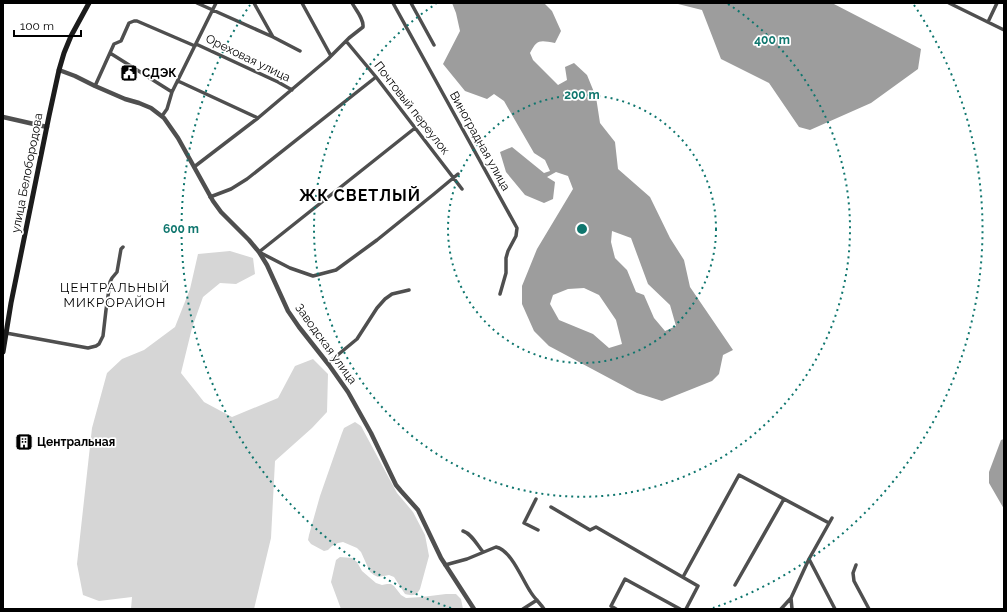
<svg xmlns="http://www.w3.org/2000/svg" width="1007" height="612" viewBox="0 0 1007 612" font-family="Raleway,sans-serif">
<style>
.green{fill:#d6d6d6}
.water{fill:#9d9d9d;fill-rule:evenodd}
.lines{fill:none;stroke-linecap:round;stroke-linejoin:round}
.minor{stroke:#4f4f4f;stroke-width:3.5}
.tertiary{stroke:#4f4f4f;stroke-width:4.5}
.secondary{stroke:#1c1c1c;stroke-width:5}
.ring{fill:none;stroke:#0f766e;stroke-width:2;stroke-dasharray:2 4}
.labels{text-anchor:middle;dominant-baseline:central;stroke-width:3.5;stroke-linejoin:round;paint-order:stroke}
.street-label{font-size:12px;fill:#000;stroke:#fff}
.poi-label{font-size:12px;font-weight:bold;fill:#000;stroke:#fff;text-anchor:start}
.neighbourhood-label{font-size:13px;letter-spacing:1px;fill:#000;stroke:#fff}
.district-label{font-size:16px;font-weight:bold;letter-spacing:1px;fill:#000;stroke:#fff}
.centre{fill:#0f766e;stroke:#fff;stroke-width:2}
.ring-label{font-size:12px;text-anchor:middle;font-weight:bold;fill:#0f766e;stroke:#fff;stroke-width:3.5;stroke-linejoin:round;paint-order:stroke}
</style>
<rect width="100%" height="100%" fill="#fff"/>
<!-- green -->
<path class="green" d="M230,251L253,258L255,274L236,284L220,283L203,297L192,328L181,373L204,402L232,417L278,398L295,366L313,359L328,374L327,412L312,428L275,461L271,538L254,609H131L132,597L99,601L83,595L77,564L92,428L107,373L122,359L144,350L175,327L190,289L198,254Z
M355,422L361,426L397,493L413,512L425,535L429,556L420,589C416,596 413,596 405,594L394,577L389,575L378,577L374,575L370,572L361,552L357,548L343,542L338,543L332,546L328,550L324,551L311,544L308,540L309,535L320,496L342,433L344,428Z
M340,557L352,558L357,562L362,571L376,583L382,585L387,584H391L394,586L401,595L406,598L422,597L446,594H456L461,599L463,609H341L331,582L336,560Z"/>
<!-- water -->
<path class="water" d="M452,3H544L552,11L561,31L555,43C540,40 537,39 530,53L533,60L558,85L567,80L565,67L574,63L587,75L596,97L600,123L615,142L618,169L650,197L670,238L684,260L690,287L733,350L723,355L719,374L712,381L662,401L637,393L549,346L534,331L522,304V286L537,249L573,189L568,176L556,172L547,177L555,182L553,199L544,203L525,195L506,172L500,152L512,147L544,173L550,171L545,160L534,153L504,101L494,94L487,99L465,91L443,64L460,31L456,13ZM612,231L631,238L648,284L670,305L676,326L665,331L654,318L644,295L636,292L627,270L615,258L611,242ZM584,288L599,295L616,320L622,344L609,348L593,334L559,320L550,304L553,295L568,289Z
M674,3H832L921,49L918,69L871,103L810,130L799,127L769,83L721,59L702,10Z
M1004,439V509L989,483V472L1001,440Z"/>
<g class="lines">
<!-- minor -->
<path class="minor" d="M197,3L273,37L300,51
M254,3L273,37
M302,3L331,56
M393,3L517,228L516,236L508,251L506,258V273L500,294
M411,3L434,45
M949,3L1004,30
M988,22L997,3
M346,41L376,77L462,189
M196,44L278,82L292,90
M110,53L172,92
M178,81L258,118
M95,86L114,44L121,41L129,23L134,21H137L195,46
M162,116L167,109L172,92L216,3
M415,128L259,252L290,268L313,276L336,270L377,240L434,194L458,174
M194,167L258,118L328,59L349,38L363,27C364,19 356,10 352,3
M210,197L231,189L247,179L376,77
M6,333L88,348L96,346L99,344L103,336L106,310L110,282L112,278L117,272L121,249L123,247
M328,363L357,339L377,308L385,299L392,294L409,290
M536,499L524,523L538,530
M551,507L590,530L596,527L698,586L686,609
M463,531C472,534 477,545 483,552
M809,559L835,609
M445,565L467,559L496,547C511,550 522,579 530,591C534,598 540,603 544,609
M856,565L853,573L854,581L869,609
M683,577L739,475L829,523
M735,585L784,499
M523,609L537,600
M616,609L611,606L625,579L680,609
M781,609L791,598
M792,609L791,598L809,559L832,518"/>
<!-- tertiary -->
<path class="tertiary" d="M59,70L75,76L95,86L125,99L139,103L151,108L164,118L178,138L213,201L221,212L249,240L259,252L267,265L288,311L299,327L329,365L348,392L371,433L396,485L401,491L418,510L441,558L474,609
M3,117L47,127"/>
<!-- secondary -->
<path class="secondary" d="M3,352L11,303L49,116L59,70L64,53L71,36L89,3"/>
</g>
<!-- distance rings -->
<g class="ring">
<circle cx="582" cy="229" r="134"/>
<path d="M728 4A268 268 0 1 1 436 4"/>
<path d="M451 608A401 401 0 0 1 250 5M914 5A401 401 0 0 1 713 608"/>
</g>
<!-- icons -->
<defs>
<g id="civic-square" transform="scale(0.9)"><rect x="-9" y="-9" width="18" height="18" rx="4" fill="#000" stroke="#fff"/><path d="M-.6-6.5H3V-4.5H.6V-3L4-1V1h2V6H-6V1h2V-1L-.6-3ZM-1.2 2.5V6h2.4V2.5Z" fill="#fff"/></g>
<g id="building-square" transform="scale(0.9)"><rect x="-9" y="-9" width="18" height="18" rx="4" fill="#000" stroke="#fff"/><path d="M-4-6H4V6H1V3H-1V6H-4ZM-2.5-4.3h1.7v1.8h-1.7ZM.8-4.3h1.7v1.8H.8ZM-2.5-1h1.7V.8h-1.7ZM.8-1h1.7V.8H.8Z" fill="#fff"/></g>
</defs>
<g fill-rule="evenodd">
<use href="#civic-square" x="129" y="73"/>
<use href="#building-square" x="24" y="442"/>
</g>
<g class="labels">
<!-- street labels -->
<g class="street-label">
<text transform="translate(248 58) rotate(26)">Ореховая улица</text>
<text transform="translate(412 108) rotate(52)">Почтовый переулок</text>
<text transform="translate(480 141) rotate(61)">Виноградная улица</text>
<text transform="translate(27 173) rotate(-79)">улица Белобородова</text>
<text transform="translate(326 344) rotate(54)">Заводская улица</text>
</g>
<!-- poi labels -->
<g class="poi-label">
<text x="142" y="73">СДЭК</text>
<text x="37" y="442">Центральная</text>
</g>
<!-- neighbourhood labels -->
<g class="neighbourhood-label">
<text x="115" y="287">ЦЕНТРАЛЬНЫЙ<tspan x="115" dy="15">МИКРОРАЙОН</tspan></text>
</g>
<!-- district labels -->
<g class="district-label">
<text x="360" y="195">ЖК СВЕТЛЫЙ</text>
</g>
</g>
<circle cx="582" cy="229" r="6" class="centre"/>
<g class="ring-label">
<text x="772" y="44">400 m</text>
<text x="582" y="99">200 m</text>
<text x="181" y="233">600 m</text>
</g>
<!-- border -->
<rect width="1007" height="612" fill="none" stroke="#000000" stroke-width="8"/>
<!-- scale -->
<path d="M14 30v6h67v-6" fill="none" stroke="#000000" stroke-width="2"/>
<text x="20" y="30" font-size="12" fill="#000000" stroke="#ffffff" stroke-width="3" paint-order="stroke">100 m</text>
</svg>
